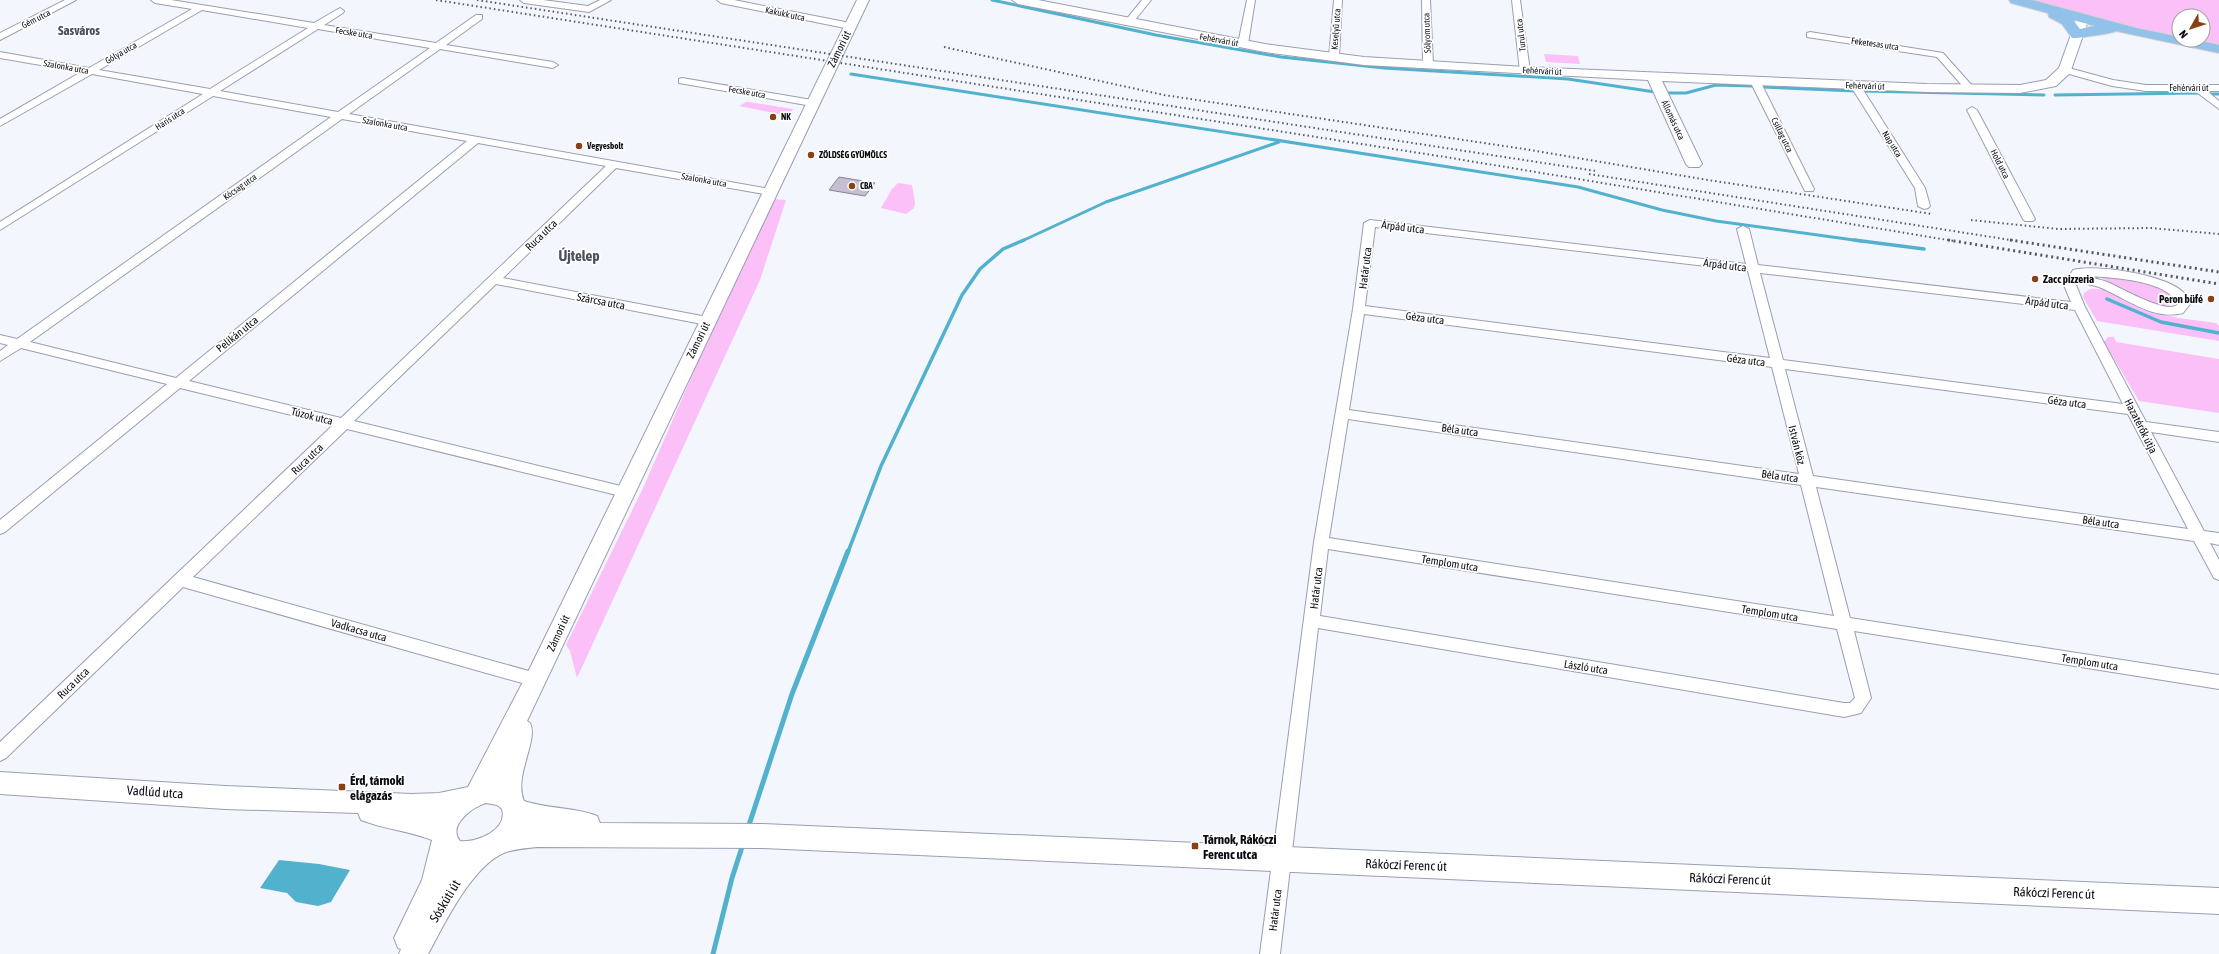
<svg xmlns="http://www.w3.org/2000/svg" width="2219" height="954" viewBox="0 0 2219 954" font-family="'Asap Condensed',sans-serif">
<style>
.green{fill:#fac0f7}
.water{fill:#52b2ce}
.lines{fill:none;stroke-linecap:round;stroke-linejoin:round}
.stream-far2{stroke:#52b2ce;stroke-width:3}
.stream-far1{stroke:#52b2ce;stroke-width:3.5}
.stream{stroke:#52b2ce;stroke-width:5}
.building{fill:#c5bfd1;stroke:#888293}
.street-casing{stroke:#9a9fb0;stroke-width:2}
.secondary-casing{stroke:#9a9fb0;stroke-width:2}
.primary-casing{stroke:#d3d3d5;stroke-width:2}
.street{fill:#fff;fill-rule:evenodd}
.secondary{fill:#fff;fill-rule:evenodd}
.primary{fill:#92c1e9;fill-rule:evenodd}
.rail-far1{stroke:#57595f;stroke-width:2;stroke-dasharray:1.5 3;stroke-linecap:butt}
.rail{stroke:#57595f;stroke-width:3;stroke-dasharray:2 3.5;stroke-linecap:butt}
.poi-dot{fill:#864216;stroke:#fff;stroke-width:1.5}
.labels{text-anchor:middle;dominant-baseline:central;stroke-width:3.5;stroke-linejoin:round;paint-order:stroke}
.far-street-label{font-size:9px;fill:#0c0d13;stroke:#fff}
.far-poi-label{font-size:9px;font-weight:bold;fill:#0c0d13;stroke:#fff;text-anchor:start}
.street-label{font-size:11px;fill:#0c0d13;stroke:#fff}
.poi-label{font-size:11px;font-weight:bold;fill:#0c0d13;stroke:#fff;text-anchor:start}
.far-district-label{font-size:13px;font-weight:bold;fill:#4b4f5e;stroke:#fff}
.near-poi-label{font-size:13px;font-weight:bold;fill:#0c0d13;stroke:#fff;text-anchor:start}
.near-street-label{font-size:13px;fill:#0c0d13;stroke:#fff}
.district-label{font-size:15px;font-weight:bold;fill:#4b4f5e;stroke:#fff}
</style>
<rect width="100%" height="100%" fill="#f4f6fe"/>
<!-- green -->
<path class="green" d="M2027,0H2219V46L2190,40H2203V16H2179V38L2124,26Z
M1544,54L1578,56L1580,64L1546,62Z
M746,102H749L793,109L789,116L739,106Z
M898,183L912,185L915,203L914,208L906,214L881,208L892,189Z
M774,199L786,200L760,280L577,678L570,651L566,645L644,486L700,357Z
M2098,276L2160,286L2177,300L2176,302C2163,315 2113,284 2098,276Z
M2090,289C2114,287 2134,304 2156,312C2174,319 2196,320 2216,323L2219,326V341L2097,321L2083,297L2084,293Z
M2108,337H2114L2116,342L2219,359V413L2139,401L2104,342Z"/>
<!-- water -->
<path class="water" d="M279,860L319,864L350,870L331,902L318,906L296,902L287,893L260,888Z"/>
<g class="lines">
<!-- stream-far2 -->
<path class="stream-far2" d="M992,0L1156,35L1281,57L1384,68L1568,79L1655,92
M851,74L1578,187L1662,210L1716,221L1861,241
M1762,87L1855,91
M1862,91L2044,95
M1666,93H1686L1716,85L1753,86
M2210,94H2219
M2055,95L2198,93
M1022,241L1106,202L1279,142"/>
<!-- stream-far1 -->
<path class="stream-far1" d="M1854,240L1924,249
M2107,299L2161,322L2219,333
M848,552L881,466L962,295L980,269L1003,249L1024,240"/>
<!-- stream -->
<path class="stream" d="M748,828L792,694L848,551
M713,954L732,878L743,844"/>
</g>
<!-- building -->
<path class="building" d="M839,177L875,183L865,196L829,190Z"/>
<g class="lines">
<!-- street casing -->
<g class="street-casing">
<path id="street" d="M65,0H76L0,40V33Z
M151,0H171L314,23L340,8L344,11L343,13L324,25L436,43L476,15H482V19L446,45L553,62L558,65L553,68L440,49L349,114L770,189L775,192L770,195L616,168L503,278L707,317L713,321L711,324L707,325L496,284L354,421L625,487L630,488L632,492L630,496L625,497L347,429L193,577L536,673L542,675L544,680L542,685L536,687L183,587L6,758L0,761V742L333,425L180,388L5,532L0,534V520L167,384L21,348L0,361V351L8,345L0,343V335L17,339L331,117L213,96L0,230V222L203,94L92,74L0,126V119L81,72L0,58V52L89,68L192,9L155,3ZM202,10L308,28L210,89L99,70ZM318,29L430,48L338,112L220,91ZM342,119L467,141L176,378L30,342ZM478,143L606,166L341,418L189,381Z
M520,0H543L588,6L600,0H611L589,12L524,3Z
M717,0H734L850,23L855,26L850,29L721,3Z
M1142,0H1151L1131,25H1125V21Z
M1247,0H1255L1248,44L1243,47L1238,44Z
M1334,0H1342L1339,57L1334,60L1329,57Z
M1422,0H1430L1433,65L1428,68L1423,65Z
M1512,0H1520L1530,71L1525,74L1520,71Z
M1810,32L1943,53L1975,89L1973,91H1967L1937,57L1807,37V33Z
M2065,67L2113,80L2146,85H2219V91H2207L2219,101V109L2195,91H2146L2112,86L2062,72L2060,70Z
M682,78L812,100L817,103L812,106L679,83V79Z
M1755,78L1760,81L1814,189L1813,191H1805L1750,81Z
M1855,82L1860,85L1925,188L1930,206L1928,208L1924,209L1918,206L1915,188L1850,85Z
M1972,107L1977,110L2035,219L2033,221H2025L2023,219L1967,110Z
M1370,220L1746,264L1737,229L1743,226L1749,229L1758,265L2071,302L2064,285L2073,270C2097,264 2167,275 2184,293C2187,296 2188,300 2190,304L2183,313C2153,321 2126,298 2099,287C2092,285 2085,283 2078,282L2076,285L2085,307L2146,422L2219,432V442L2151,432L2204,531L2219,533V545L2210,543L2219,560V580L2214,578L2194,541L1816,487L1850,618L2219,675V689L1854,631L1871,698L1861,713L1844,717L1318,628L1280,954H1260L1314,542L1353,309L1364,223ZM1375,227L1748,271L1770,358L1365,306ZM1760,273L2075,310L2123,404L1783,360ZM2083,276C2107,277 2167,279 2178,304C2168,316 2120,287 2107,282C2100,279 2091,278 2083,276ZM1364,314L1772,367L1799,474L1349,410ZM1785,369L2128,414L2188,529L1813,476ZM1348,419L1801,485L1834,616L1329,538ZM1328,549L1837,629L1855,698L1850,703H1844L1320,616Z"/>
</g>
<!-- secondary casing -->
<g class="secondary-casing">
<path id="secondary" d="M857,0H869L527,721L530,723C539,740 513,777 524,801C548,809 575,807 597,816L600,823L763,824L2219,888V914L763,848L537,847C527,848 516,849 506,852C472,865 445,923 428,954H399L401,949L398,948L394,938L422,880L432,840C409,831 384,829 361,820L358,813L225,809L0,794V772L225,786L412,794L439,793L468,787L527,674ZM486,803L497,805L502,809C508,830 477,843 460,841C447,825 473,807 486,803Z
M1012,0H1038L1265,44L1364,57L1525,67L1927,84L2020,85L2046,80L2059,68L2078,15L2083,14L2089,18L2070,73L2056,86L2020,93L1927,92L1662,81L1702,164L1699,167H1689L1686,164L1648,80L1364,65L1265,52L1018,4Z"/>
</g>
<!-- primary casing -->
<g class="primary-casing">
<path id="primary" d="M2009,0H2032L2136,28L2179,37V40H2196L2219,45V53L2116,31C2114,33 2075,39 2072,38L2062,24L2049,17L2048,13L2011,3ZM2073,20L2095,26L2080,29Z"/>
</g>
<!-- street -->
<use href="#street" class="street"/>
<!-- secondary -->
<use href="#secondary" class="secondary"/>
<!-- primary -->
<use href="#primary" class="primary"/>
<!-- rail-far1 -->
<path class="rail-far1" d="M436,0L1445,157L1954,241
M477,0L1596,171
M944,47L1164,95L1524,149L1708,180L1932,214
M1589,174L2017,241
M1971,220L2058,229L2151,228L2219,234"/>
<!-- rail -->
<path class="rail" d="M1948,240L2219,284
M2010,240L2219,272"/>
</g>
<!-- markers -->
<g class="poi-dot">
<circle cx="773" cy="117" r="4"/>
<circle cx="579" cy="146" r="4"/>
<circle cx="811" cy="155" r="4"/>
<circle cx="852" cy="186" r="4"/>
<circle cx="2035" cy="279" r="4"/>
<circle cx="2211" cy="299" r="4"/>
<rect x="338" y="783" width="8" height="8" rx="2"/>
<rect x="1191" y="842" width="8" height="8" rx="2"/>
</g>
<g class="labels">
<!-- far-street labels -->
<g class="far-street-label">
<text transform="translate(785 14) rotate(12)">Kakukk utca</text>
<text transform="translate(36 19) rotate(-27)">Gém utca</text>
<text transform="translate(1336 29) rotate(-86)">Keselyű utca</text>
<text transform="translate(354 33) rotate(9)">Fecske utca</text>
<text transform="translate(1427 33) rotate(-92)">Sólyom utca</text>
<text transform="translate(1521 35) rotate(-97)">Turul utca</text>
<text transform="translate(1219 40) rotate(10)">Fehérvári út</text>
<text transform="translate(1875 44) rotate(8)">Feketesas utca</text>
<text transform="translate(121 53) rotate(-30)">Gólya utca</text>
<text transform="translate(66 67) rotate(10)">Szalonka utca</text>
<text transform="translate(1542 71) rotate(3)">Fehérvári út</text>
<text transform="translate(1865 86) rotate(2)">Fehérvári út</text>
<text x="2189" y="88">Fehérvári út</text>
<text transform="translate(747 92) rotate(10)">Fecske utca</text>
<text transform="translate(170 119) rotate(-33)">Haris utca</text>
<text transform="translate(1673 120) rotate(65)">Állomás utca</text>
<text transform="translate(385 124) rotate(10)">Szalonka utca</text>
<text transform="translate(1782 135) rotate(64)">Csillag utca</text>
<text transform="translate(1892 144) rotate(58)">Nap utca</text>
<text transform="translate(2000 164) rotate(63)">Hold utca</text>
<text transform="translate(704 180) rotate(10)">Szalonka utca</text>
<text transform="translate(240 187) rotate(-35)">Kócsag utca</text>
</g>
<!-- far-poi labels -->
<g class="far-poi-label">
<text x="781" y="117">NK</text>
<text x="587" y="146">Vegyesbolt</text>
<text x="819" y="155">ZÖLDSÉG GYÜMÖLCS</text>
<text x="860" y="186">CBA</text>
</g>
<!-- street labels -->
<g class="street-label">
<text transform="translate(839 49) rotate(-64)">Zámori út</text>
<text transform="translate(1403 227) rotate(7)">Árpád utca</text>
<text transform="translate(541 235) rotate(-44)">Ruca utca</text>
<text transform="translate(1725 265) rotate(7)">Árpád utca</text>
<text transform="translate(1365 268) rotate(-83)">Határ utca</text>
<text transform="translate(601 301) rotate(11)">Szárcsa utca</text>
<text transform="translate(2047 303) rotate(7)">Árpád utca</text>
<text transform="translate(1425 318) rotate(7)">Géza utca</text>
<text transform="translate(237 334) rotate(-39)">Pelikán utca</text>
<text transform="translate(698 340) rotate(-64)">Zámori út</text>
<text transform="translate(1746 360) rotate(7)">Géza utca</text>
<text transform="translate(2067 402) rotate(7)">Géza utca</text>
<text transform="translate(312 416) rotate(14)">Túzok utca</text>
<text transform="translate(2141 426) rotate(63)">Hazatérők útja</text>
<text transform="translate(1460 430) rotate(8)">Béla utca</text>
<text transform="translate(1797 445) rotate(76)">István köz</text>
<text transform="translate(307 459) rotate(-44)">Ruca utca</text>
<text transform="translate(1780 476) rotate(8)">Béla utca</text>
<text transform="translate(2101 522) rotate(8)">Béla utca</text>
<text transform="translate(1450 563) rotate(9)">Templom utca</text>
<text transform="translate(1316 588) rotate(-83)">Határ utca</text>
<text transform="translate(1770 613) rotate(9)">Templom utca</text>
<text transform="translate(359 630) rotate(16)">Vadkacsa utca</text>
<text transform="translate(558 633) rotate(-65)">Zámori út</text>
<text transform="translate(2090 662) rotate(9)">Templom utca</text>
<text transform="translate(1586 667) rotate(9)">László utca</text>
<text transform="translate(73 683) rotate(-44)">Ruca utca</text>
<text transform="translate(1275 910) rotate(-83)">Határ utca</text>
</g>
<!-- poi labels -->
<g class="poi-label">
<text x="2043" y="279">Zacc pizzeria</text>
<text x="2203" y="299" text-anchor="end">Peron büfé</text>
</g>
<!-- far-district labels -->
<g class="far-district-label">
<text x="79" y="30">Sasváros</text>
</g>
<!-- near-poi labels -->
<g class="near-poi-label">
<text x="350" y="780">Érd, tárnoki<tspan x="350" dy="15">elágazás</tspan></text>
<text x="1203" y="839">Tárnok, Rákóczi<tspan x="1203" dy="15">Ferenc utca</tspan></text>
</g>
<!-- near-street labels -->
<g class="near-street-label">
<text transform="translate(155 792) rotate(4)">Vadlúd utca</text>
<text transform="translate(1406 865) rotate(2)">Rákóczi Ferenc út</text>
<text transform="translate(1730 879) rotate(2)">Rákóczi Ferenc út</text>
<text transform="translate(2054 893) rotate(2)">Rákóczi Ferenc út</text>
<text transform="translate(445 901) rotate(-59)">Sóskúti út</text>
</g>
<!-- district labels -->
<g class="district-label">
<text x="579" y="255">Újtelep</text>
</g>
</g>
<!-- north arrow -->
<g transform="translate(2191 28) rotate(231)"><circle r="19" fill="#ffffff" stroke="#9e9ea1"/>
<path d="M0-3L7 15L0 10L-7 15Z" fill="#864216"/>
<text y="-6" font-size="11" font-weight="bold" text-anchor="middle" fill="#0c0d13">N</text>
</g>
</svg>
